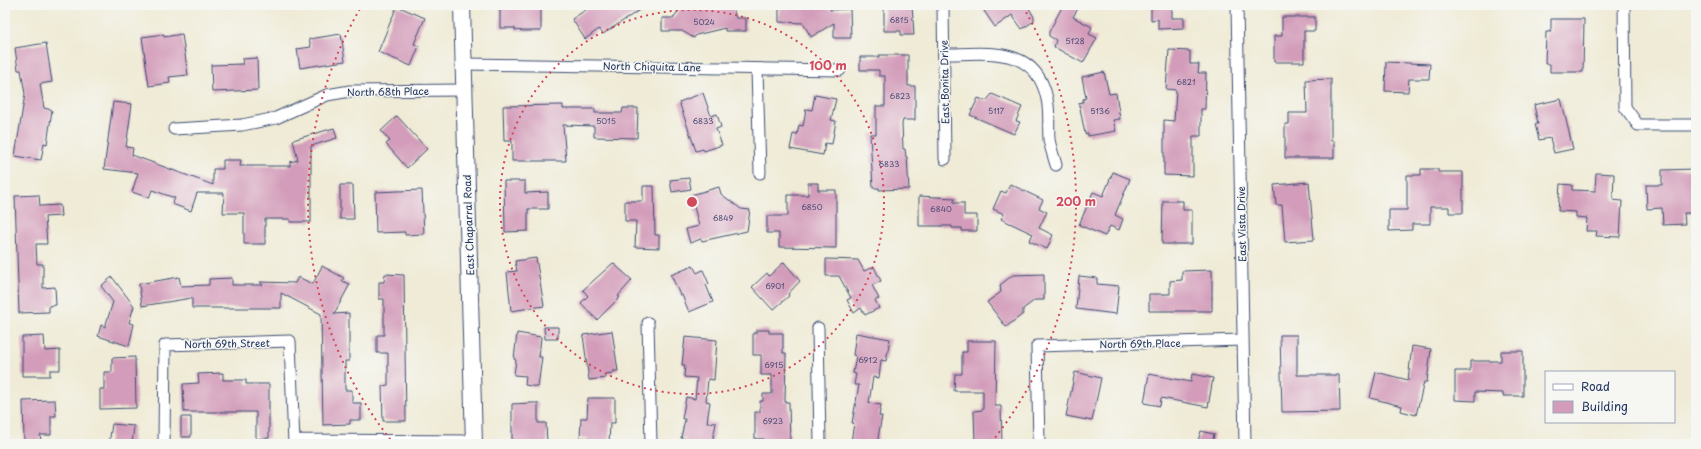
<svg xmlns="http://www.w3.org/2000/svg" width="1701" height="449" viewBox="0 0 1701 449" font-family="'Playpen Sans',sans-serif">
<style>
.building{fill:#d39cba}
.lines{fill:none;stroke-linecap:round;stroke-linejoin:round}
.minor-casing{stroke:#3b4b70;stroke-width:13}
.secondary-casing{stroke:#3b4b70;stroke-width:18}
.minor{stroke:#fff;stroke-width:11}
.secondary{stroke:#fff;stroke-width:16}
.ring{fill:none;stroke:#d1495b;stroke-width:2;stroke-dasharray:2 4}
.labels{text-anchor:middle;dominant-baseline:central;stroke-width:3;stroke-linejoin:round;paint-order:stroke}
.number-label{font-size:8px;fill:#494a75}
.street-label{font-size:10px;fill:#1b2f5e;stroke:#f6f6f2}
.centre{fill:#d1495b;stroke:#f6f6f2;stroke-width:2}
.ring-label{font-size:12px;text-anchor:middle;font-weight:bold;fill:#d1495b;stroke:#f6f6f2;stroke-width:3;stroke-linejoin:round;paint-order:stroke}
</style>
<rect width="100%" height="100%" fill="#f6f6f2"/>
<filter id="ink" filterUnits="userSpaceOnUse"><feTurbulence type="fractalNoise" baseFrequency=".025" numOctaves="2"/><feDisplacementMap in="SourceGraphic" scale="8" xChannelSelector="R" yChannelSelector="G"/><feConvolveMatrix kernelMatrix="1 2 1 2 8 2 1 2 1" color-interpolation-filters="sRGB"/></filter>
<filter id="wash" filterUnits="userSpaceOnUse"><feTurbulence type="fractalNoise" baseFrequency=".012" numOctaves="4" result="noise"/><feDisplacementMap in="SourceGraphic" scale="16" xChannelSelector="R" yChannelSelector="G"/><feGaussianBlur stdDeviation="0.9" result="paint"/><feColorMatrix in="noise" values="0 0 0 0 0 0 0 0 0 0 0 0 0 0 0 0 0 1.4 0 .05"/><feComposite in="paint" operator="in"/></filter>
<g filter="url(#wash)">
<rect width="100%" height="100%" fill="#efebd6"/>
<g id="blocks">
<!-- building -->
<path class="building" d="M500,5H541V31H523L515,30V28H500Z
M593,5H647L603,34L599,29L585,39L572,19Z
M683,5L696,7L702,5H732L736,18H746V31H725V28L696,35L694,38L682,31H662V18H673Z
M779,5H830V10L850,9L851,38H834V23L811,37L803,23L779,22Z
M884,5H912L914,35H901V31H884Z
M980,5H1027L1034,17V21L1022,29L1012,15L995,27Z
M1063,5H1080L1073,17L1092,27L1089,34L1097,38L1083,63L1054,47L1056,40L1049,36V32Z
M1151,5H1172V18H1184V28L1158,29V19L1151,20Z
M397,6L425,18L414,44L419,46L411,66L378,52Z
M1282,17H1315V31H1304V62H1274V36H1282Z
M1551,19H1584L1583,72H1550V64H1545L1546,32H1551Z
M164,34V37L182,34L188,75L169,77L170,83L149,86L142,37Z
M341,34L345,61L300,68L297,49L311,47L309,39Z
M46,43L52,82L40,84L44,108L52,110L47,144L44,143L41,160L15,156L25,94L21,70H18L15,48Z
M1169,50L1190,51V64H1199L1198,73H1206L1205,109H1201V136H1193V176L1164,175V120L1174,121L1176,90L1166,89Z
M879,55H908V86H915V120H903L902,124L903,149H905L906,157H907L909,189L879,190V188H873L870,134H876V106H885V76H879V70H860V57H879Z
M257,58L258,90L212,92L211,65L243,64L242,59Z
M1386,62L1430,64L1429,79H1409L1408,92L1385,91Z
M1104,72L1109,94L1116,93L1120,119L1113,120L1116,131L1088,136V133L1085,134L1079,103L1083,102V99L1086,98L1082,77Z
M1331,79V141H1334V158H1285V124H1289V113H1307L1306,80Z
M703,93L711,116L717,114L721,127L716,129L722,145L704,151L703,149L696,151L679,102Z
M992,94L1022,107L1016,121L1020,122L1014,134L970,115L978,98L986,101Z
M815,95L836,99L831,120L836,121L832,144L825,143L823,155L790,149L793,134L797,135L799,125L803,126L806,109L812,110Z
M1561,99L1573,149L1554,153L1550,138L1539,140L1535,124H1538L1534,105Z
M113,102L132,104L126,147L133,148L132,155L213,185V169H223V160H241L240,166H290V162L298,160L293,140L334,128L337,138L311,146V222H290V219H265V244H244V213H223L224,193H197L191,211L172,204L175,198L152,190L149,198L132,192L138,173L104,169Z
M563,105V109H595V113H622L623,108H638L637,138L594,137V126L563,125L566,161H512V141H504L503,106Z
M397,116L427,149L407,168L386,144L390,141L381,131Z
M1421,169H1438V172H1463V213H1449V207H1430V224H1412V230L1389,231V210H1407V175H1421Z
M1696,169V213H1684L1685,224L1663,225L1662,208L1647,209L1646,185H1662V170Z
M1113,172L1130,179L1115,215L1123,219L1119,230L1110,226L1105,236L1079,225L1093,192L1103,196Z
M1596,173L1614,174L1613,200L1622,201L1620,237L1596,236L1597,231H1586L1587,218L1576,217V212L1558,211L1560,184L1572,185V190L1595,191Z
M689,178L691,189L672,192L670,180Z
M504,181H525V193L548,192V209H528V231L505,232Z
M1309,182L1314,240L1285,242L1282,205H1276L1274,185Z
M808,183H818V190H836V248L779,247V233H767V216H788V195H808Z
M1010,184L1043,200L1039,208L1047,212L1039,228L1053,235L1047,249L1029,241L1033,234L1001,219L1004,214L993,209L1001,191L1006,193Z
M340,185H353L354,219H340Z
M643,186H654L655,235H659V248L635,247L636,221H625V201H643Z
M719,187L721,194L741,209L750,210L747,231L702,241L701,239L690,243L686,229L699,226L691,195Z
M422,190L424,234L405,235V232L376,233L375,192Z
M39,195L40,206L60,205L61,216L45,217L47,244H36L37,264H43V288L55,287L56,305L49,306V312L19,313L15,196Z
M919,196L954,198V203H964V215H977V231H962V228H952V226H919Z
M1163,201H1183V210H1192V244H1162Z
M536,258L544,306L511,311L507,272L517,271L515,261Z
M826,259L858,260L864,271L874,267L881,281L872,285L879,299L875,300L879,308L865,315L861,308L854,313L847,300L851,298L839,276H826Z
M784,262L800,281L788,294L789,296L773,310L752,287L767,273L769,276Z
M613,263L632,280L618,296L620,297L597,320L581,303L588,296L583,290Z
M322,266L344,278L342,281L350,284L334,314L349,313V361H345V390H352V403H361V420H350V424L323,425L321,314L281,293V308H192V298L142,306L139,284L179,277L181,286L209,285V279L232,278V285H263L260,282L295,283L298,277L313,284Z
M693,266L697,273L703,270L709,284L706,285L713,302L689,312L682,295H680L671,275Z
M1212,270V311H1149V294H1170V281L1182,280V271Z
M385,274L404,275L406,421H383L382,386L388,385V353H377V335H384V299H379V282H384Z
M1044,274V300H1035L1023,309V314L1006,327L987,302L1001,292L1000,285L1013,275Z
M1079,276L1097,278V284L1119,286L1116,314L1076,309Z
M112,277L134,306L129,323L134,324L129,346L98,336L101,325L105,327L113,302L101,286Z
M544,327H558V339H545Z
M756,330H769V333H783V353H786L785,402H789L790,444H764V439H755V412H760V401H763V394H772V375H761V355H753V333H756Z
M612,331L618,371H613V373L605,374L606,378L589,380L583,335Z
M517,333L541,337L539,357H542L538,387L525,385L526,376L514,375L516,360L514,359Z
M856,333L890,339L886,361L881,360L879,378L873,377L869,403L881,405L879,416H882L877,444L851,442L854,423H852L859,385H854L856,374L853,373L856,356L853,355Z
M1280,335H1297V375H1339L1340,411L1282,412Z
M44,336L45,351L60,350V370H50V376H22V337Z
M685,337L717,340L714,380L708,379L706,401L710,402L707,422L716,423L712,444H685L686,439L681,438L685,419H682L686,397L695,399L697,378L684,377L685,365H682Z
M967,341H996L995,406H1001L1002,444H975L974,411L983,410V391H954L955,374H962V352H967Z
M1412,346L1431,349L1427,382H1424L1416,415L1401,411L1402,406L1370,398L1376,372L1408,380Z
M1501,351H1523V396H1503V393L1475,392V401L1455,400V371H1470V361H1501Z
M135,357L136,408L100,409V389H104V372H112V358Z
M1075,372L1101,378L1092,421L1066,416Z
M223,373V380H246V384H269V438L256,439V412H184L183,384L199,383L198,374Z
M1149,374L1191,382L1192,374L1213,378L1208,407L1161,398L1160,406L1144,403Z
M588,398H615V423H610L609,444H588V438H580L581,418H587Z
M55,400L56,416H51V435H40L41,440L24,441L23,401Z
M530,403H538V423H546L547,444H512V404Z
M181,417H191V437H181Z
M112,424L134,426L132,444H109Z
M1201,431L1214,434L1212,444H1197Z"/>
</g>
</g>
<g filter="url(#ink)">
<use href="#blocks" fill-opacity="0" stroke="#3b4b70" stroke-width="1"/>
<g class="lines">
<!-- minor casing -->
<g class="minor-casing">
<path id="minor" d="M943,5L945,159
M1237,5L1245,444
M1624,5L1625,107L1638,125H1696
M944,54C985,54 1036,44 1047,99C1050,112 1048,125 1049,139C1050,147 1054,157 1056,165
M464,64L840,70
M757,69L760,173
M174,129L242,125L276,118L327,95L350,91L464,90
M648,323L651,444
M818,328L820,444
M294,440L474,441
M164,444L165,345L290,341L294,444
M1039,444L1037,346L1243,340"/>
</g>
<!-- secondary casing -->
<g class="secondary-casing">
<path id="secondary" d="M462,5L474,444"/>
</g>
<!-- minor -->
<use href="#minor" class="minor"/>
<!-- secondary -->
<use href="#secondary" class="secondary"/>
</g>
</g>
<!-- distance rings -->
<g class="ring">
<circle cx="692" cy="202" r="192"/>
<path d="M394 444A384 384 0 0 1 361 7M1023 7A384 384 0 0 1 990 444"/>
</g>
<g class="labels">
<!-- number labels -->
<g class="number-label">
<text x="899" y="20">6815</text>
<text x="704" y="22">5024</text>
<text x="1075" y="41">5128</text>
<text x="1186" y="82">6821</text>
<text x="900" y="96">6823</text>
<text x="996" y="111">5117</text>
<text x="1100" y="111">5136</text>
<text x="606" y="121">5015</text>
<text x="703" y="121">6833</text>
<text x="889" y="164">6833</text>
<text x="812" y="207">6850</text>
<text x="941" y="209">6840</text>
<text x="723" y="218">6849</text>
<text x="775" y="286">6901</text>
<text x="868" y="360">6912</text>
<text x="774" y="365">6915</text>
<text x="773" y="421">6923</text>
</g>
<!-- street labels -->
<g class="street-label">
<text transform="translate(652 66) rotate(1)">North Chiquita Lane</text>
<text transform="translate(944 82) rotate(-91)">East Bonita Drive</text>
<text transform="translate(388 91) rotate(-1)">North 68th Place</text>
<text transform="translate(1241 224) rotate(-91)">East Vista Drive</text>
<text transform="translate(468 225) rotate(-92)">East Chaparral Road</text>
<text transform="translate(227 343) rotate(-1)">North 69th Street</text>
<text transform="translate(1140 343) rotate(-1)">North 69th Place</text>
</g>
</g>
<circle cx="692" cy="202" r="6" class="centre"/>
<g class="ring-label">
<text x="828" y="70">100 m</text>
<text x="1076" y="206">200 m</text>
</g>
<!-- margin -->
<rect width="1701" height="449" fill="none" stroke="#f6f6f2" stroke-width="20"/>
<!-- legend -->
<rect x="1545" y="371" width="130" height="52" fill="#f6f6f2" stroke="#9ea6b7"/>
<rect x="1553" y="384" width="20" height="6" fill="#ffffff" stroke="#9ea6b7"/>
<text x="1581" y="391" font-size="12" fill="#1b2f5e">Road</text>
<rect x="1553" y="401" width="20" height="12" fill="#d39cba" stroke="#9ea6b7"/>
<text x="1581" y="411" font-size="12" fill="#1b2f5e">Building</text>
</svg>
